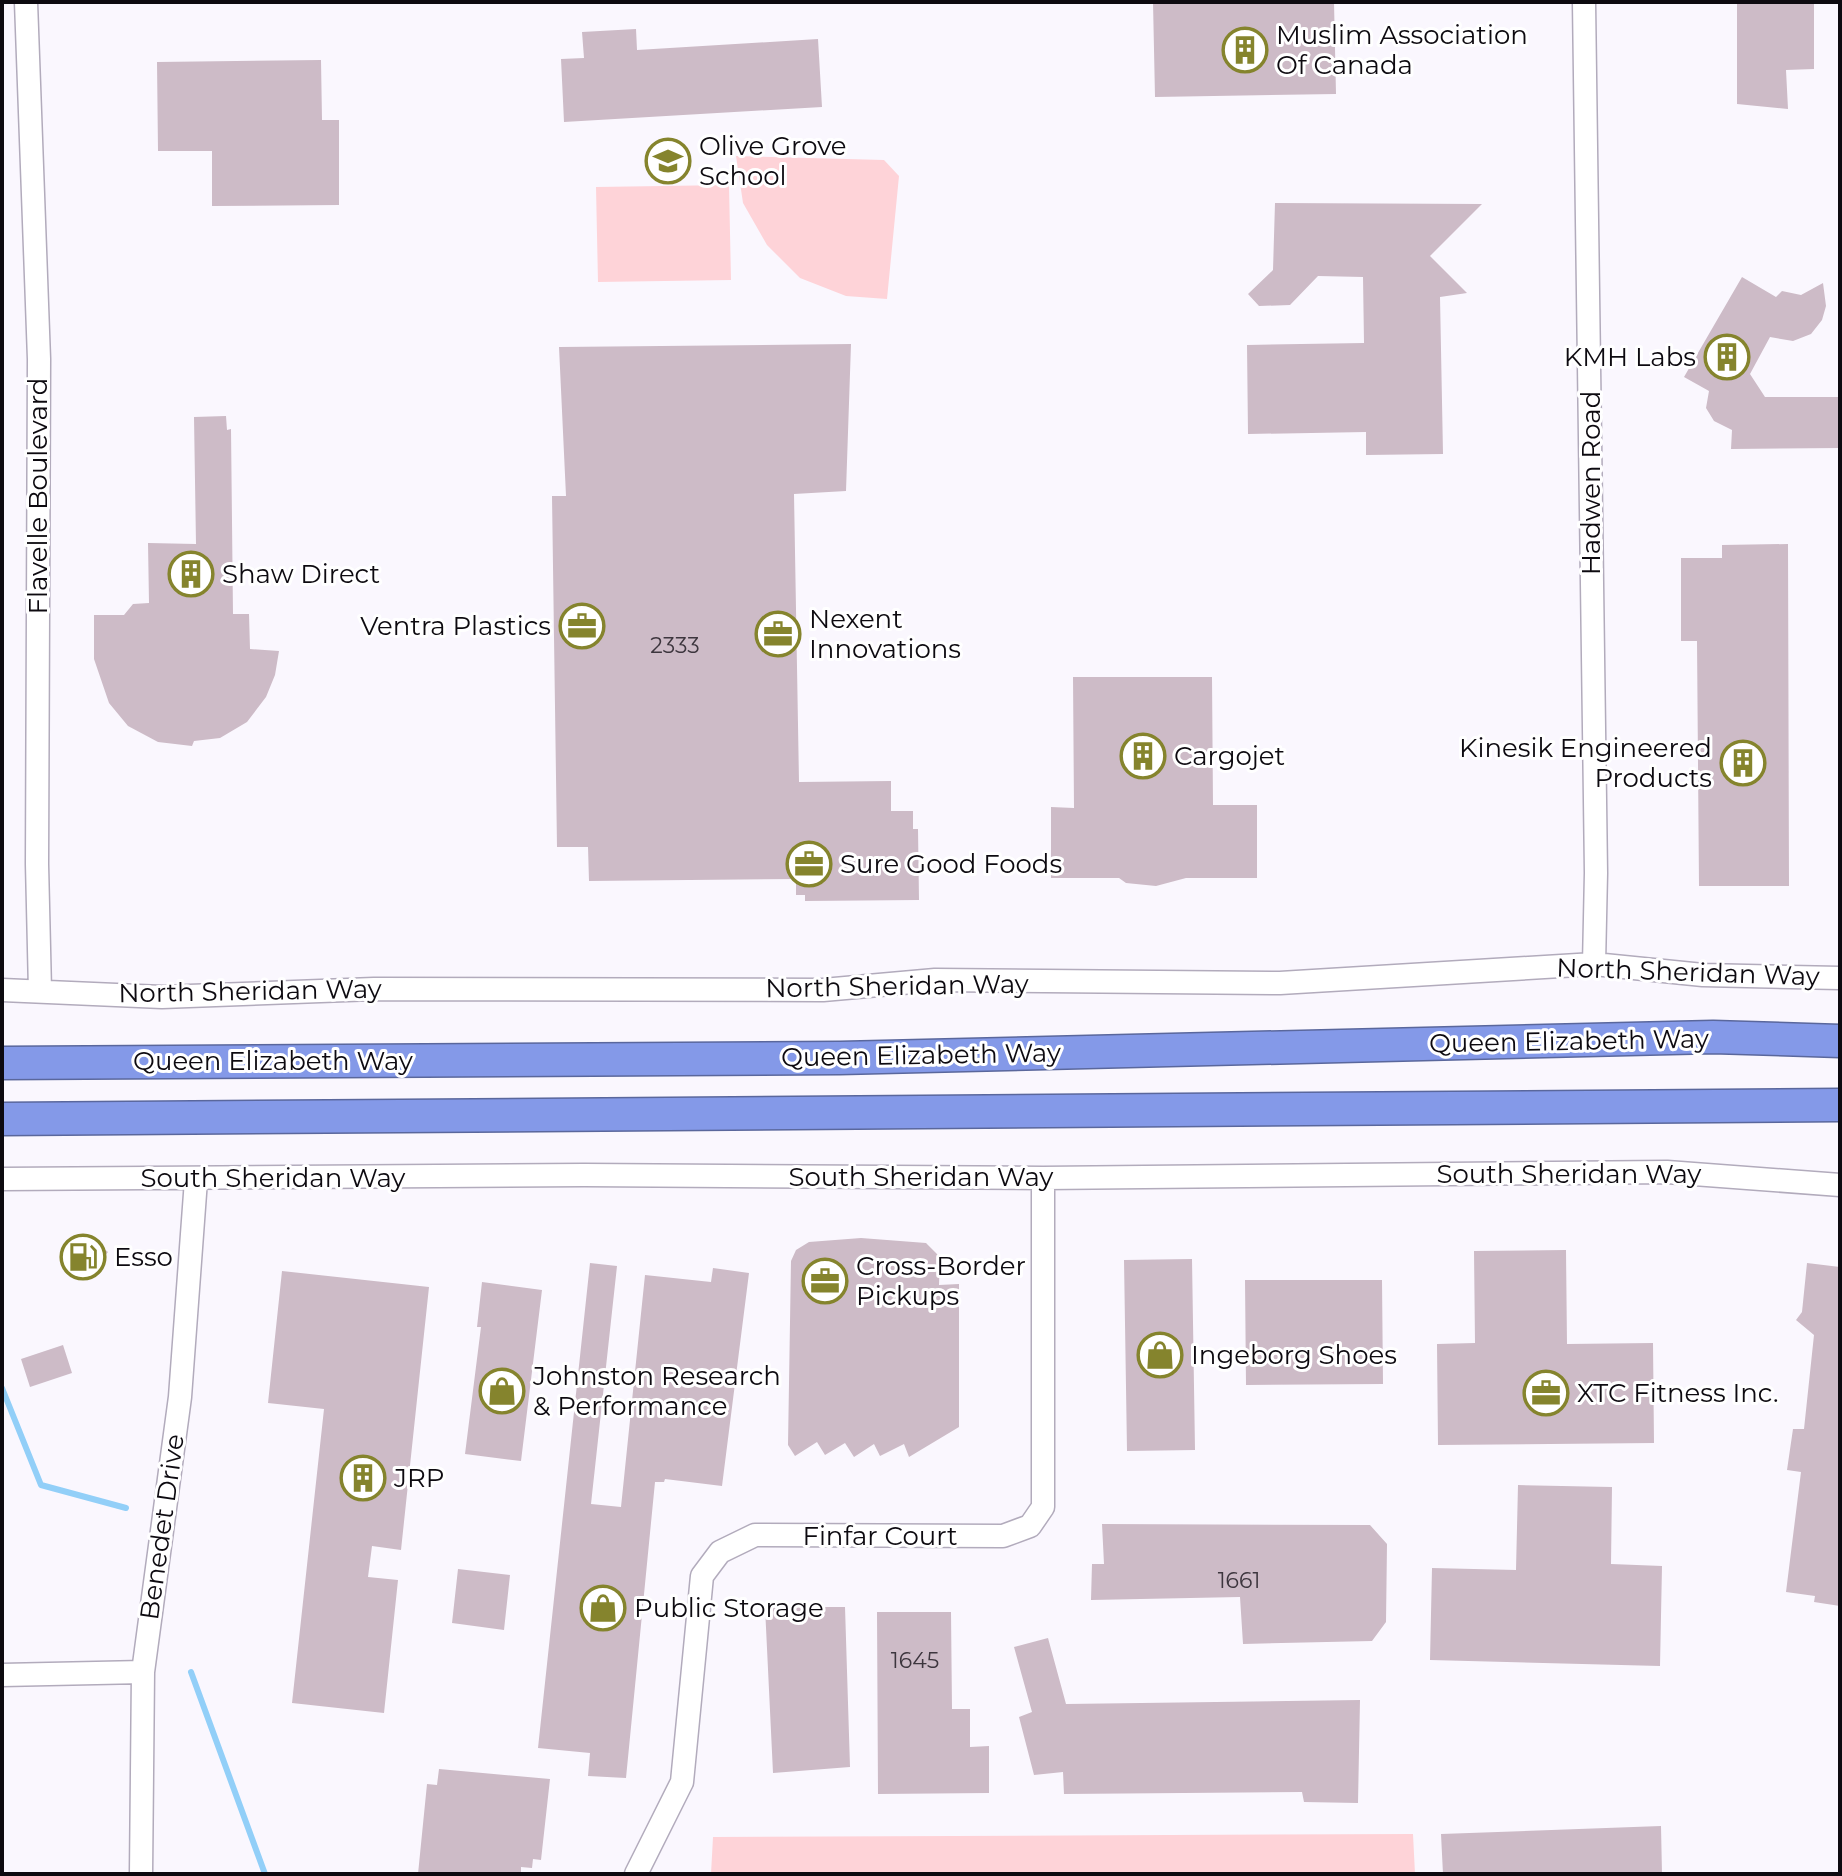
<svg xmlns="http://www.w3.org/2000/svg" width="1842" height="1876" viewBox="0 0 1842 1876" font-family="Montserrat,sans-serif">
<style>
.green{fill:#fed3d8}
.lines{fill:none;stroke-linecap:round;stroke-linejoin:round}
.stream{stroke:#92cff8;stroke-width:6}
.building{fill:#cdbbc7}
.minor-casing{stroke:#b2abbc;stroke-width:25}
.highway-casing{stroke:#5a679c;stroke-width:35}
.minor{stroke:#fff;stroke-width:22}
.highway{stroke:#8499e8;stroke-width:32}
.labels{text-anchor:middle;dominant-baseline:central;stroke-width:6;stroke-linejoin:round;paint-order:stroke}
.number-label{font-size:22px;fill:#3d363e}
.poi-label{font-size:26px;fill:#0d0a10;stroke:#fff;text-anchor:start}
.street-label{font-size:26px;fill:#0d0a10;stroke:#fff}
</style>
<rect width="100%" height="100%" fill="#faf7fe"/>
<!-- green -->
<path class="green" d="M736,156L884,160L899,176L887,299L846,296L800,278L767,245L743,203Z
M729,185L731,280L598,282L596,187Z
M1413,1834L1415,1874H711L713,1837Z"/>
<g class="lines">
<!-- stream -->
<path class="stream" d="M2,1388L41,1485L126,1508
M191,1672L265,1874"/>
</g>
<!-- building -->
<path class="building" d="M1153,2H1334L1336,94L1155,97Z
M1737,2H1814V69L1786,70L1788,109L1737,104Z
M636,29L637,50L818,39L822,107L564,122L561,59L584,58L582,32Z
M321,60L322,120H339V205L212,206V151H158L157,62Z
M1275,203L1482,204L1430,256L1467,293L1440,297L1443,454L1366,455V432L1248,434L1247,345L1364,343L1363,277L1318,276L1290,305L1259,306L1248,294L1273,270Z
M1742,277L1776,297L1782,291L1801,295L1823,283L1826,306L1822,320L1811,334L1793,341L1770,337L1750,374L1765,397H1840V448L1731,449L1732,430L1714,421L1706,408L1709,391L1684,377Z
M851,344L846,491L794,494L799,782L891,781V811H913V829H918L919,900L805,901V895H796V879L589,881L588,847H557L552,496H566L559,347Z
M226,416L227,430L231,429L233,614H249L250,649L279,651L275,675L266,697L247,722L220,738L194,741L192,746L158,742L128,726L109,703L94,659V615H124L133,604L149,603L148,543L196,544L194,417Z
M1788,544L1789,886H1699L1697,641H1681V558H1722V545Z
M1073,677H1212L1213,805H1257V878H1186L1156,886L1126,883L1119,878H1051V807L1074,808Z
M85,1234L108,1252L85,1280L64,1263Z
M861,1238L926,1243L940,1257L939,1285L959,1284V1427L909,1457L904,1444L880,1456L874,1444L854,1457L845,1443L825,1455L817,1442L795,1456L788,1445L791,1261L796,1250L809,1242Z
M1566,1250L1567,1344L1653,1343L1654,1443L1438,1445L1437,1344L1475,1343L1474,1251Z
M1192,1259L1195,1450L1127,1451L1124,1260Z
M590,1263L617,1266L591,1504L621,1507L645,1275L711,1282L713,1268L749,1273L722,1486L665,1479L664,1482H655L626,1778L588,1776L590,1753L538,1748Z
M1807,1263L1840,1267V1606L1814,1602L1815,1596L1786,1592L1801,1472L1787,1470L1793,1429H1804L1814,1335L1796,1320L1802,1312Z
M282,1271L429,1287L401,1550L372,1546L368,1577L398,1580L384,1713L292,1703L324,1409L268,1403Z
M1245,1280H1382L1383,1384L1246,1385Z
M482,1282L542,1290L521,1461L465,1454L481,1327H477Z
M63,1345L72,1373L30,1387L21,1359Z
M1518,1485L1612,1487L1611,1564L1662,1566L1660,1666L1430,1660L1432,1568L1516,1570Z
M1102,1524L1370,1525L1387,1544L1386,1622L1372,1641L1243,1644L1240,1597L1091,1600L1092,1564H1104Z
M458,1569L510,1575L504,1630L452,1623Z
M765,1607H845L850,1767L773,1773Z
M877,1612H951L952,1709H970V1747L989,1746V1793L878,1794Z
M1048,1638L1066,1704L1360,1700L1358,1803L1304,1802L1302,1792L1064,1794L1063,1772L1034,1775L1019,1717L1032,1712L1014,1647Z
M439,1769L550,1779L541,1860L533,1859L532,1868L521,1867V1874H418L427,1784L437,1785Z
M1661,1826L1662,1874H1443L1441,1834Z"/>
<g class="lines">
<!-- minor casing -->
<g class="minor-casing">
<path id="minor" d="M26,2L39,359L37,864L40,991
M1584,2L1596,873L1594,964
M2,990L162,997L374,989L823,990L935,980L1280,983L1594,964L1703,975L1840,978
M2,1179L584,1175L1043,1178L1667,1172L1840,1185
M2,1675L143,1672
M141,1874L143,1672L180,1397L196,1180
M636,1874L682,1782L702,1576L720,1552L755,1535L1003,1536L1030,1526L1043,1507V1178"/>
</g>
<!-- highway casing -->
<g class="highway-casing">
<path id="highway" d="M2,1063L840,1058L1713,1037L1840,1041
M2,1119L1840,1105"/>
</g>
<!-- minor -->
<use href="#minor" class="minor"/>
<!-- highway -->
<use href="#highway" class="highway"/>
</g>
<!-- icons -->
<defs>
<g id="building-ring" transform="scale(2.3)"><circle r="9.5" fill="#fff" stroke="#85842d" stroke-width="1.5"/><path d="M-4-6H4V6H1V3H-1V6H-4ZM-2.5-4.3h1.7v1.8h-1.7ZM.8-4.3h1.7v1.8H.8ZM-2.5-1h1.7V.8h-1.7ZM.8-1h1.7V.8H.8Z" fill="#85842d"/></g>
<g id="school-ring" transform="scale(2.3)"><circle r="9.5" fill="#fff" stroke="#85842d" stroke-width="1.5"/><path d="M0-5L7-2L0 1L-7-2ZM-4 1L0 2.5L4 1V4Q0 6-4 4Z" fill="#85842d"/></g>
<g id="office-ring" transform="scale(2.3)"><circle r="9.5" fill="#fff" stroke="#85842d" stroke-width="1.5"/><path d="M-6-3h4V-5.5h4V-3h4V5H-6ZM-1-4.5V-3h2v-1.5ZM-6 0V1H6V0Z" fill="#85842d"/></g>
<g id="fuel-ring" transform="scale(2.3)"><circle r="9.5" fill="#fff" stroke="#85842d" stroke-width="1.5"/><path d="M-5.5-6h7V0h2V4h1.3V-2.5L3-4.5l.8-.8L6-3V5H2.5V1h-1V6h-7ZM-4.2-4.7v3.2H.2V-4.7Z" fill="#85842d"/></g>
<g id="shop-ring" transform="scale(2.3)"><circle r="9.5" fill="#fff" stroke="#85842d" stroke-width="1.5"/><path d="M-5-2.5h2.3a2.7 3.5 0 0 1 5.4 0H5L5.5 6h-11ZM-1.5-2.5h3a1.5 2.3 0 0 0-3 0Z" fill="#85842d"/></g>
</defs>
<g fill-rule="evenodd">
<use href="#building-ring" x="1245" y="50"/>
<use href="#school-ring" x="668" y="161"/>
<use href="#building-ring" x="1727" y="357"/>
<use href="#building-ring" x="191" y="574"/>
<use href="#office-ring" x="582" y="626"/>
<use href="#office-ring" x="778" y="634"/>
<use href="#building-ring" x="1143" y="756"/>
<use href="#building-ring" x="1743" y="763"/>
<use href="#office-ring" x="809" y="864"/>
<use href="#fuel-ring" x="83" y="1257"/>
<use href="#office-ring" x="825" y="1281"/>
<use href="#shop-ring" x="1160" y="1355"/>
<use href="#shop-ring" x="502" y="1391"/>
<use href="#office-ring" x="1546" y="1393"/>
<use href="#building-ring" x="363" y="1478"/>
<use href="#shop-ring" x="603" y="1608"/>
</g>
<g class="labels">
<!-- number labels -->
<g class="number-label">
<text x="675" y="645">2333</text>
<text x="1239" y="1580">1661</text>
<text x="915" y="1660">1645</text>
</g>
<!-- poi labels -->
<g class="poi-label">
<text x="1276" y="35">Muslim Association<tspan x="1276" dy="30">Of Canada</tspan></text>
<text x="699" y="146">Olive Grove<tspan x="699" dy="30">School</tspan></text>
<text x="1696" y="357" text-anchor="end">KMH Labs</text>
<text x="222" y="574">Shaw Direct</text>
<text x="809" y="619">Nexent<tspan x="809" dy="30">Innovations</tspan></text>
<text x="551" y="626" text-anchor="end">Ventra Plastics</text>
<text x="1712" y="748" text-anchor="end">Kinesik Engineered<tspan x="1712" dy="30">Products</tspan></text>
<text x="1174" y="756">Cargojet</text>
<text x="840" y="864">Sure Good Foods</text>
<text x="114" y="1257">Esso</text>
<text x="856" y="1266">Cross-Border<tspan x="856" dy="30">Pickups</tspan></text>
<text x="1191" y="1355">Ingeborg Shoes</text>
<text x="533" y="1376">Johnston Research<tspan x="533" dy="30">&amp; Performance</tspan></text>
<text x="1577" y="1393">XTC Fitness Inc.</text>
<text x="394" y="1478">JRP</text>
<text x="634" y="1608">Public Storage</text>
</g>
<!-- street labels -->
<g class="street-label">
<text transform="translate(1591 483) rotate(-90)">Hadwen Road</text>
<text transform="translate(38 496) rotate(-90)">Flavelle Boulevard</text>
<text transform="translate(1688 972) rotate(2)">North Sheridan Way</text>
<text transform="translate(897 986) rotate(-1)">North Sheridan Way</text>
<text transform="translate(250 991) rotate(-1)">North Sheridan Way</text>
<text transform="translate(1569 1041) rotate(-1)">Queen Elizabeth Way</text>
<text transform="translate(921 1055) rotate(-1)">Queen Elizabeth Way</text>
<text x="273" y="1061">Queen Elizabeth Way</text>
<text x="1569" y="1174">South Sheridan Way</text>
<text x="921" y="1177">South Sheridan Way</text>
<text x="273" y="1178">South Sheridan Way</text>
<text transform="translate(162 1527) rotate(-82)">Benedet Drive</text>
<text x="880" y="1536">Finfar Court</text>
</g>
</g>
<!-- border -->
<rect width="1842" height="1876" fill="none" stroke="#0d0a10" stroke-width="8"/>
</svg>
